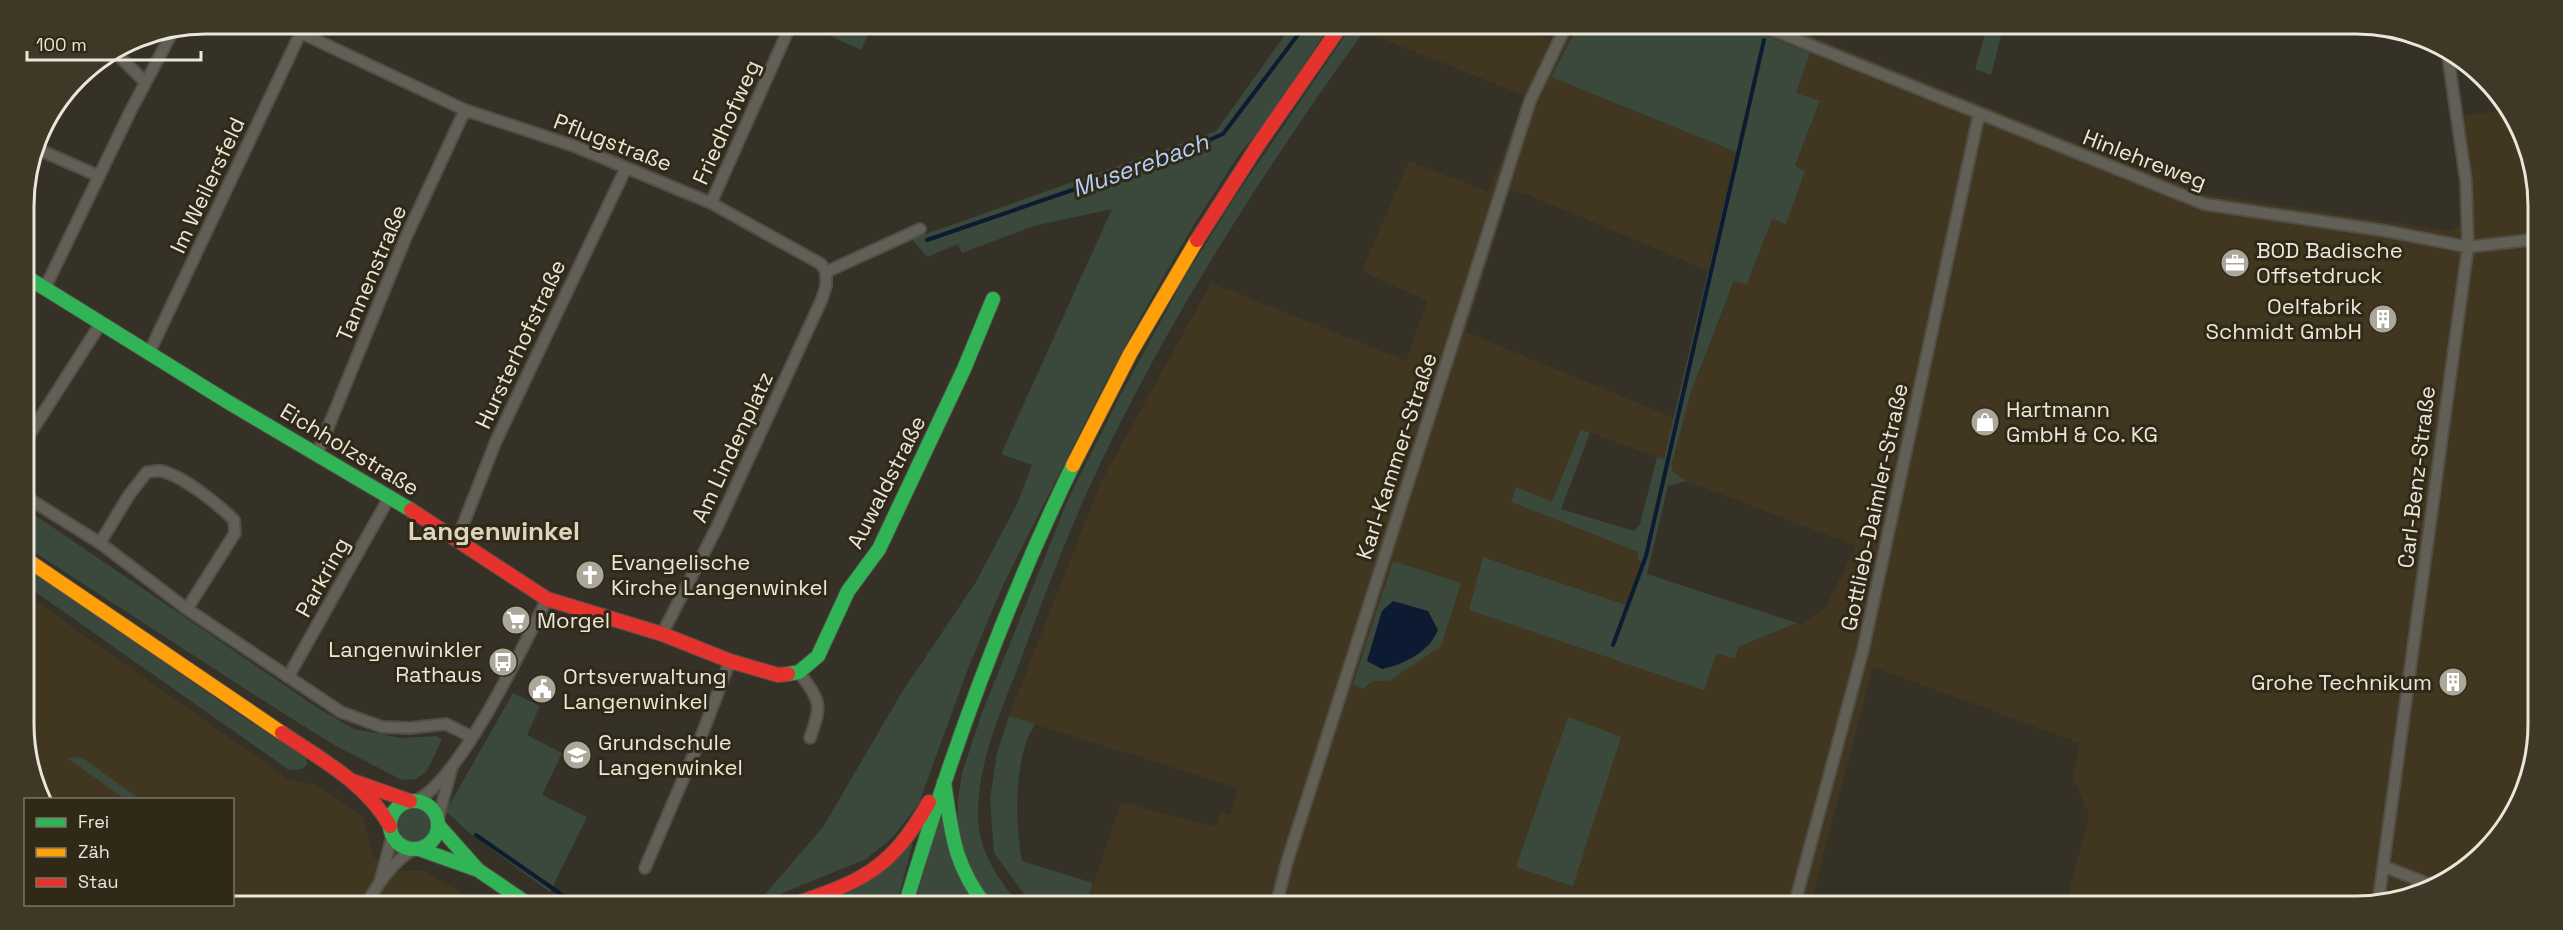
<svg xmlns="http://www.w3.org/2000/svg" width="2563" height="930" viewBox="0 0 2563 930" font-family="'Space Grotesk',sans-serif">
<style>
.built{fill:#413720}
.green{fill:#3a493b;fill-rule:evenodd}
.water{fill:#0c1b32}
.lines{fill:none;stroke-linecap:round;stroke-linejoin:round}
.stream{stroke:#0c1b32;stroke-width:4}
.street-casing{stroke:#514e45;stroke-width:14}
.fast-casing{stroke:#514e45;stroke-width:16}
.slow-casing{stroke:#514e45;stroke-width:16}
.jam-casing{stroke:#514e45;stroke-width:16}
.street{stroke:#625f57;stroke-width:10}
.fast{stroke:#30b455;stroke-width:14}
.slow{stroke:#ff9f0a;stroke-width:14}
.jam{stroke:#e5322d;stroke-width:14}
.labels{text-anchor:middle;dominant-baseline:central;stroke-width:6;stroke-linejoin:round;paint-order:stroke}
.street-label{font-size:22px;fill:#eae6da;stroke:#312917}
.poi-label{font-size:22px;fill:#eae6da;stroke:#312917;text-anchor:start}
.water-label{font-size:24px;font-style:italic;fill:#b1cffa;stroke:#312917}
.quarter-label{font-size:26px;font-weight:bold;fill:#dfd5be;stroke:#312917}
.rim{fill:none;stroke:#eae6da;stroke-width:3}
</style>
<rect width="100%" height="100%" fill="#353127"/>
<!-- built -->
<path class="built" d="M1377,24H1509L1550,40L1559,24H1579L1551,77L1736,152L1707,270L1526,194L1510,190L1466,332L1674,418L1664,460L1581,429L1552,502L1516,488L1511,502L1640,552L1642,561L1626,606L1483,557L1704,689L1717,653L1738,647L1797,623L1802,624L1825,608L1856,546L1687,481L1672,471V463L1691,392L1735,281L1747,284L1772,219L1786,223L1805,171L1795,167L1820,102L1796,93L1810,53L1737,24H1783L2201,193L2450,231L2460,225L2464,207L2453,116L2510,111L2520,126L2537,183L2539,723L2529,782L2501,834L2467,868L2415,896L2368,906H2065L2089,815L2073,777L2080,743L1873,667L1810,906H1086L1121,802L1216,827L1221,812L1230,815L1238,788L1009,716L1101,482L1211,283L1406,361L1427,301L1362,271L1409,161L1488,192L1526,96L1370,34Z
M27,595L288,779L316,785L363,817L373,857L400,871H425L483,906L198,905L232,904V800L48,799L27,759Z"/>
<!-- green -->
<path class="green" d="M805,24H873L861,50Z
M1293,24H1331L1263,125L1238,156L1193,226L1144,311L1102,389L1003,585L969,666L919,803L893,837L866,859L785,892L763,906H755L823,827L902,692L976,582L1017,504L1032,465L1001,454L1112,209L1034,226L962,253L958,244L927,257L912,239L1216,131Z
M1353,24H1369C1266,167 1170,315 1095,475C1068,532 1046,592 1024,651C1005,703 978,757 978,813C978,853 997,876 1020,906H996L969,870L961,850L958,826V800L962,773L982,713L1069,497L1119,398L1183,280L1237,194Z
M1579,24H1737L1810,53L1796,93L1820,101L1795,166L1805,171L1786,224L1772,219L1747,284L1734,281L1691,392L1672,463V471L1687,481L1668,486L1647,574L1797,623L1738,647L1735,659L1717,653L1704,690L1469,610L1483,557L1626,605L1642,562L1637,559L1639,552L1511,502L1516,487L1552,502L1581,429L1590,433L1561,509L1634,531L1640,524L1657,457L1664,459L1736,152L1551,77Z
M1988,24H2004L1991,75L1975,69Z
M26,509L318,708L354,729L401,738L437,736L442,739L427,771L416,779L402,780L334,745L256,696L42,557L26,547Z
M1393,561L1461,583L1441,646L1389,681H1373L1363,689L1353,684ZM1382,611L1432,643L1399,665L1382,669L1367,661Z
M26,566L234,711L306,758L307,765L302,769L289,770L27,586Z
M513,693L540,706L527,735L562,753L542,795L587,817L550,892L467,831L446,811Z
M1009,716L1035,724C1013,759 1015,822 1022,861L1093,883L1086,906H1033L994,853L990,799L997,753Z
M1568,717L1621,737L1573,886L1516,867Z
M81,757L137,797L136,799H125L67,758Z
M398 825a17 17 0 1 1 34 0a17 17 0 1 1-34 0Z
M941,812L979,906H914Z
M913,843L896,906H852L830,899Z"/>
<!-- water -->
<path class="water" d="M1393,601L1428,611L1438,630C1429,652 1404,664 1382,669L1367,661L1382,611Z"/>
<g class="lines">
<!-- stream -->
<path class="stream" d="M927,240L1172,156L1223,134L1306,24
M1613,645L1646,556L1764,40
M476,835L578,906"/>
<!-- street casing -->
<g class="street-casing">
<path id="street" d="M282,24L465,110L574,146L711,203L821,264L826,272
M1758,24L2204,204L2386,231L2468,247L2538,239
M115,52L145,82
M37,149L99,176
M711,203L791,24
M826,272L920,229
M45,288L131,110L173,31
M149,353L300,34
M26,440L101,323
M318,452L406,237L465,110
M26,497L100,543L187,609L341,712L382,727L410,728L446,724L472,737
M457,540L496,441L626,168
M100,543L129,495L147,472C151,472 157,470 161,471C182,475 219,505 234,520L235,533L187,609
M662,634L717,527L822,299L826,286V272
M799,672C820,702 823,702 810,738
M288,677L390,496
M415,801C459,782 524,645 547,599
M438,819L451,770
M2383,866L2434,886
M645,868L699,742L730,661
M380,881L392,837
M2378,904L2468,247L2466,181L2448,56
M365,906C376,887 393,860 413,850
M1276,906L1287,862L1530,101L1567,24
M1794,906L1863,650L1979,114"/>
</g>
<!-- fast casing -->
<g class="fast-casing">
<path id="fast" d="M25,276L228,402L411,510
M788,674L799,672L818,656L848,591L879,549L964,369L993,299
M944,782C952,833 953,864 986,906
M390 825a24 24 0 1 1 48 0a24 24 0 1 1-48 0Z
M438,825L478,870L531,906
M419,849L475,869
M812,898L839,906
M905,906C951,753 1003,609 1073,465"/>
</g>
<!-- slow casing -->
<g class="slow-casing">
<path id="slow" d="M1073,465L1130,354L1197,240
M26,559L282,733"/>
</g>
<!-- jam casing -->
<g class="jam-casing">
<path id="jam" d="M1197,240L1258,145L1342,24
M411,510L547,599L662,634L730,661L778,675L788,674
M282,733C321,759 367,784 390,826
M353,781L410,801
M789,906C862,881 890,871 929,802"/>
</g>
<!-- street -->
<use href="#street" class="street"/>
<!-- fast -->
<use href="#fast" class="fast"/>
<!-- slow -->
<use href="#slow" class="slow"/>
<!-- jam -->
<use href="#jam" class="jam"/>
</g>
<!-- icons -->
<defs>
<g id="office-disc" transform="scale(1.5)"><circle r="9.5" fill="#aba79b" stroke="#312917"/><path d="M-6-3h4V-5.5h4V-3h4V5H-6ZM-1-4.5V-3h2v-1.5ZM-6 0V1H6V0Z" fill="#fff"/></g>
<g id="building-disc" transform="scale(1.5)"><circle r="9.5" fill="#aba79b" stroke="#312917"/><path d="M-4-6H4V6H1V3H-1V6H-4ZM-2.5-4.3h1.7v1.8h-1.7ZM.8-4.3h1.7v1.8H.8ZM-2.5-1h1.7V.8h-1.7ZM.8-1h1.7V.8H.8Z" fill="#fff"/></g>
<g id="shop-disc" transform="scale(1.5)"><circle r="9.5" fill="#aba79b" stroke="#312917"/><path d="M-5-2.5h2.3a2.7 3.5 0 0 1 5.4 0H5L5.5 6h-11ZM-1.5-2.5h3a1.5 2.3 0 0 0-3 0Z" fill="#fff"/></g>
<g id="church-disc" transform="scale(1.5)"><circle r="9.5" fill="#aba79b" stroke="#312917"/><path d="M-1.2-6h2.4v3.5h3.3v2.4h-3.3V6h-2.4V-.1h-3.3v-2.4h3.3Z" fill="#fff"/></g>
<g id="supermarket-disc" transform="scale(1.5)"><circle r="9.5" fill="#aba79b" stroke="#312917"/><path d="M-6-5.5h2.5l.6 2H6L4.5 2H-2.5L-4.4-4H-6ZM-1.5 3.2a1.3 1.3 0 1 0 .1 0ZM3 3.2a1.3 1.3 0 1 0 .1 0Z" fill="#fff"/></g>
<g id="bus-disc" transform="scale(1.5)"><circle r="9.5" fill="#aba79b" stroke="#312917"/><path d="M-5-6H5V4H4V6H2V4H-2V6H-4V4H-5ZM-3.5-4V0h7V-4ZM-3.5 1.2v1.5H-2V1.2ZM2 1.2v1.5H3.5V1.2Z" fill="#fff"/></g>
<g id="civic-disc" transform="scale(1.5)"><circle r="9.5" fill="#aba79b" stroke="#312917"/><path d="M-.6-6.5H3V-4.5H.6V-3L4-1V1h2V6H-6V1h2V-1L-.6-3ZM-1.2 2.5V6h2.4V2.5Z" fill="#fff"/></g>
<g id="school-disc" transform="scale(1.5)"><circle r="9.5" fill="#aba79b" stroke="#312917"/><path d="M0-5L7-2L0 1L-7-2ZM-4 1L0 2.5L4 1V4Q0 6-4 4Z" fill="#fff"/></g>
</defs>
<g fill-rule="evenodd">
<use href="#office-disc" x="2235" y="263"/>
<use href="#building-disc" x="2383" y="319"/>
<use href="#shop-disc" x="1985" y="422"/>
<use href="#church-disc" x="590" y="575"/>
<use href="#supermarket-disc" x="516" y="620"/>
<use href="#bus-disc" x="503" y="662"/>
<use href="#building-disc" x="2453" y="682"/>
<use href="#civic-disc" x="542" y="689"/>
<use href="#school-disc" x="577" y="755"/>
</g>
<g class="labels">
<!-- street labels -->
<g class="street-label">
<text transform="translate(726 122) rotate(-66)">Friedhofweg</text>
<text transform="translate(613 142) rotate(21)">Pflugstraße</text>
<text transform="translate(2145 159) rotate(21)">Hinlehreweg</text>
<text transform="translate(207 185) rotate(-65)">Im Weilersfeld</text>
<text transform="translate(371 273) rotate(-67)">Tannenstraße</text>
<text transform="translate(520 344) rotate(-65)">Hursterhofstraße</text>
<text transform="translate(732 447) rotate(-65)">Am Lindenplatz</text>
<text transform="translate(350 449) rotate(31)">Eichholzstraße</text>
<text transform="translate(1396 456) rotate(-72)">Karl-Kammer-Straße</text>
<text transform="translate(2416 477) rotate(-83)">Carl-Benz-Straße</text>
<text transform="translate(886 482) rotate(-63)">Auwaldstraße</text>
<text transform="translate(1874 507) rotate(-78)">Gottlieb-Daimler-Straße</text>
<text transform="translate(322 577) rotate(-61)">Parkring</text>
</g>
<!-- poi labels -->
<g class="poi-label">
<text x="2256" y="250">BOD Badische<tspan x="2256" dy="25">Offsetdruck</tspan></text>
<text x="2362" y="306" text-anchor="end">Oelfabrik<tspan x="2362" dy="25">Schmidt GmbH</tspan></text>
<text x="2006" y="409">Hartmann<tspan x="2006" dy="25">GmbH &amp; Co. KG</tspan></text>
<text x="611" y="562">Evangelische<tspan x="611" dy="25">Kirche Langenwinkel</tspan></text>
<text x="537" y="620">Morgel</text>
<text x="482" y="649" text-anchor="end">Langenwinkler<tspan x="482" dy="25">Rathaus</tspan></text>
<text x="563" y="676">Ortsverwaltung<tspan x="563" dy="25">Langenwinkel</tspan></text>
<text x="2432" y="682" text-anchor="end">Grohe Technikum</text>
<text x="598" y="742">Grundschule<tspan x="598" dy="25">Langenwinkel</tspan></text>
</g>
<!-- water labels -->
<g class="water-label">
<text transform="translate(1140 165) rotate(-20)">Muserebach</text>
</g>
<!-- quarter labels -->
<g class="quarter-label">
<text x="494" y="531">Langenwinkel</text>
</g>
</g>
<!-- crop -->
<path d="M0 0H2563V930H0ZM206 34H2356A172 172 0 0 1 2528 206V724A172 172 0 0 1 2356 896H206A172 172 0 0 1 34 724V206A172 172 0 0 1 206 34Z" fill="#403827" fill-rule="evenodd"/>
<path class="rim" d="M206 34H2356A172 172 0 0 1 2528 206V724A172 172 0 0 1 2356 896H206A172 172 0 0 1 34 724V206A172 172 0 0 1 206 34Z"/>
<!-- legend -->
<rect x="24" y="798" width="210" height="108" fill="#312917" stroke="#7b7565" stroke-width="1.5"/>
<rect x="36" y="818" width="30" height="9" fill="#30b455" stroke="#7b7565" stroke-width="1.5"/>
<text x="78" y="828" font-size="18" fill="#eae6da">Frei</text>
<rect x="36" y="848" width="30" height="9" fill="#ff9f0a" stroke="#7b7565" stroke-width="1.5"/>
<text x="78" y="858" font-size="18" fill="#eae6da">Zäh</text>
<rect x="36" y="878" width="30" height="9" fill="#e5322d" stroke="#7b7565" stroke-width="1.5"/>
<text x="78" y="888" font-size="18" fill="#eae6da">Stau</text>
<!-- scale -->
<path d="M27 51v9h174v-9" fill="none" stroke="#eae6da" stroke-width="3"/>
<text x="36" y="51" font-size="18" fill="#eae6da" stroke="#312917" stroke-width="4.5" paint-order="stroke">100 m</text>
</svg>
